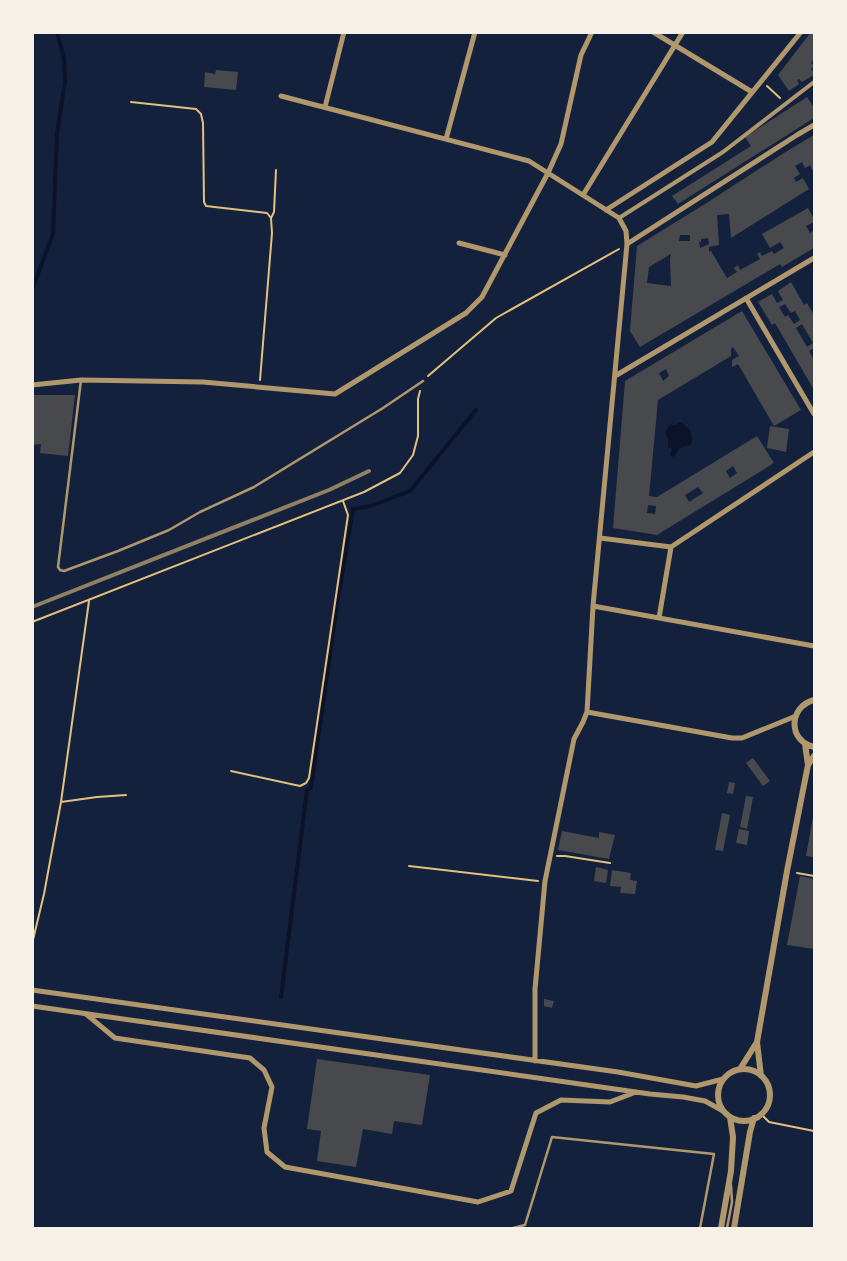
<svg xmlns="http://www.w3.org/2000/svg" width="847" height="1261" viewBox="0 0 847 1261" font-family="'Fira Sans Condensed',sans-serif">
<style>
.water{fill:#0b132b}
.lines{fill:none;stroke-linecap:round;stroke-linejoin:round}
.stream{stroke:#0b132b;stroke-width:4}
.building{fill:#48494c;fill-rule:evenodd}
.path{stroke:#e5c07b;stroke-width:2}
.service{stroke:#b1986c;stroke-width:2.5}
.pedestrian{stroke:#b1986c;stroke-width:4}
.minor{stroke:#b1986c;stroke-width:5}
.tertiary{stroke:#b1986c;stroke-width:6}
.rail{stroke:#918062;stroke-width:4}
</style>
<rect width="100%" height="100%" fill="#14213d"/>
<!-- water -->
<path class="water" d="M680,422C690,427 694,434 691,445C683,445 677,449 674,457L670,455L672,449L668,447V439L665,433L670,424L675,425Z"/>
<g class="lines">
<!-- stream -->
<path class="stream" d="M32,290L53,234L57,134L65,81L64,59L57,32
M281,997L307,790L311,788L337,605L353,509L371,506L410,491L476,410"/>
</g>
<!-- building -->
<path class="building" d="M811,32H814V58L811,63L814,66L811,69L814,72V75L802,82L799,79L797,80L799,84L789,91L778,75Z
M216,70L238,72L236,90L204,87L205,72L215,74Z
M807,97L813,106L814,105V118L678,204L672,196L751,146L745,137Z
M814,135V173L810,165L805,168L802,162L795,166L800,174L794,178L796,182L803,178L809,189L731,238L729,214L717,215L719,245L709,247V252L711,251L727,278L737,272L734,268L738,265L740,270L760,259L757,254L760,252L762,256L772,251L774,254L784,248L780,242L770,248L762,234L808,208L814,219V222L806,226L810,233L814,230V248L782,267L780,264L640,347L630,331L637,246L705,204L787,151ZM680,235H690V241H679ZM708,238L709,244L700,248L699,242H701V239ZM671,254L670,260L671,286L647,283L649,267Z
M791,282L804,305L807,303L814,315V348L809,351L814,360V390L775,323L772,325L758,302L772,294L777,303L783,300L778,291ZM785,304L791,313L795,311L800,320L794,324L788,315L785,317L779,307ZM802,324L813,343L807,347L796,328Z
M742,311L801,410L774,426L738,364L732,367V360L739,356L733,347L731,349V356L658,400L649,496L657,497L757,436L774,463L657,535L613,528L625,381ZM666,369L669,376L663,381L659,373ZM733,466L737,473L730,478L726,471ZM698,487L703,493L689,502L685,495ZM648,505L656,506L655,514L647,513Z
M32,395H75L68,456L40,453L41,444L32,445Z
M770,426L789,429L786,452L767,448Z
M753,758L770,781L763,786L746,763Z
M729,782L735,783L733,794L727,793Z
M746,796L753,797L747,829L740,827Z
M814,811V846L813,857L806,856Z
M722,813L730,815L723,851L715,850Z
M739,829L749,831L747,845L736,843Z
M562,831L599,838V832L615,835L609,859L558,850Z
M596,867L608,870L606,883L594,881Z
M612,870L631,873L630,880L637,881L635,894L620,893L621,887L610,886Z
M800,876L814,879V949L787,945Z
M544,999L554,1001L552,1008L544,1006Z
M317,1059L430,1075L422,1125L394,1121L392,1134L363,1129L356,1167L317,1161L321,1131L307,1129Z"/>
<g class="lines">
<!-- path -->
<path class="path" d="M767,86L780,98
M131,102L196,109L201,114L203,123L204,202L206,206L267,213L271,218L272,233L260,380
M271,218L274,212L276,170
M32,274V275
M428,376L496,318L619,249
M32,622L364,492L400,473L413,455L418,436V399L420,391
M231,771L300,786L306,783L309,778L348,515L343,501
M61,802L97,797L126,795
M557,856H565L610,863
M409,866L538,881
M797,873L814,876
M32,944L44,894L61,802L89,601
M763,1116L769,1122L814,1131"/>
<!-- service -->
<path class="service" d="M81,380L58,567L60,570L64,571L118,551L169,530L200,512L254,487L383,408L423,381
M513,1228L525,1225L552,1137L714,1154L700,1228
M727,1228L732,1202L731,1185"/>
<!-- pedestrian -->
<path class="pedestrian" d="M619,218L723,152L814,82"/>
<!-- minor -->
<path class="minor" d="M653,32L752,92
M281,96L529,161L619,218L626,231L627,244L593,606L587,712L583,722L574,739L545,881L535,989V1061
M325,107L344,32
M446,139L475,32
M583,195L683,32
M606,210L712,142L801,32
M459,243L505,255
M627,244L797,135L814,125
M746,298L814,414
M615,376L814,258
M32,385L81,380L203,382L335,394L466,313L482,297L548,173L561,144L581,55L592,32
M600,538L671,547L814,452
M593,606L814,646
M659,618L671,547
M587,712L732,738H742L796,716
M32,990L618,1072L696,1086L723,1079
M32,1006L650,1094L683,1097L705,1101L723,1111
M86,1014L115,1038L250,1058L264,1070L272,1087L264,1128L267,1152L285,1167L478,1202L511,1191L536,1113L561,1100L610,1102L636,1092"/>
<!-- tertiary -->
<path class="tertiary" d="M814,700C788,707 788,741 814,747
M808,765L814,756
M740,1069L757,1042
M718 1095a26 26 0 1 1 52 0a26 26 0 1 1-52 0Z
M761,1076L757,1042L787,871L808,765L805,744
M721,1228L731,1171L733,1137L730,1117
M734,1228L750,1132L754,1118"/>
<!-- rail -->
<path class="rail" d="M32,607L329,490L369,471"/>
</g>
<!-- border -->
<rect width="847" height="1261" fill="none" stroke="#f6f1e7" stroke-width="68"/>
</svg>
